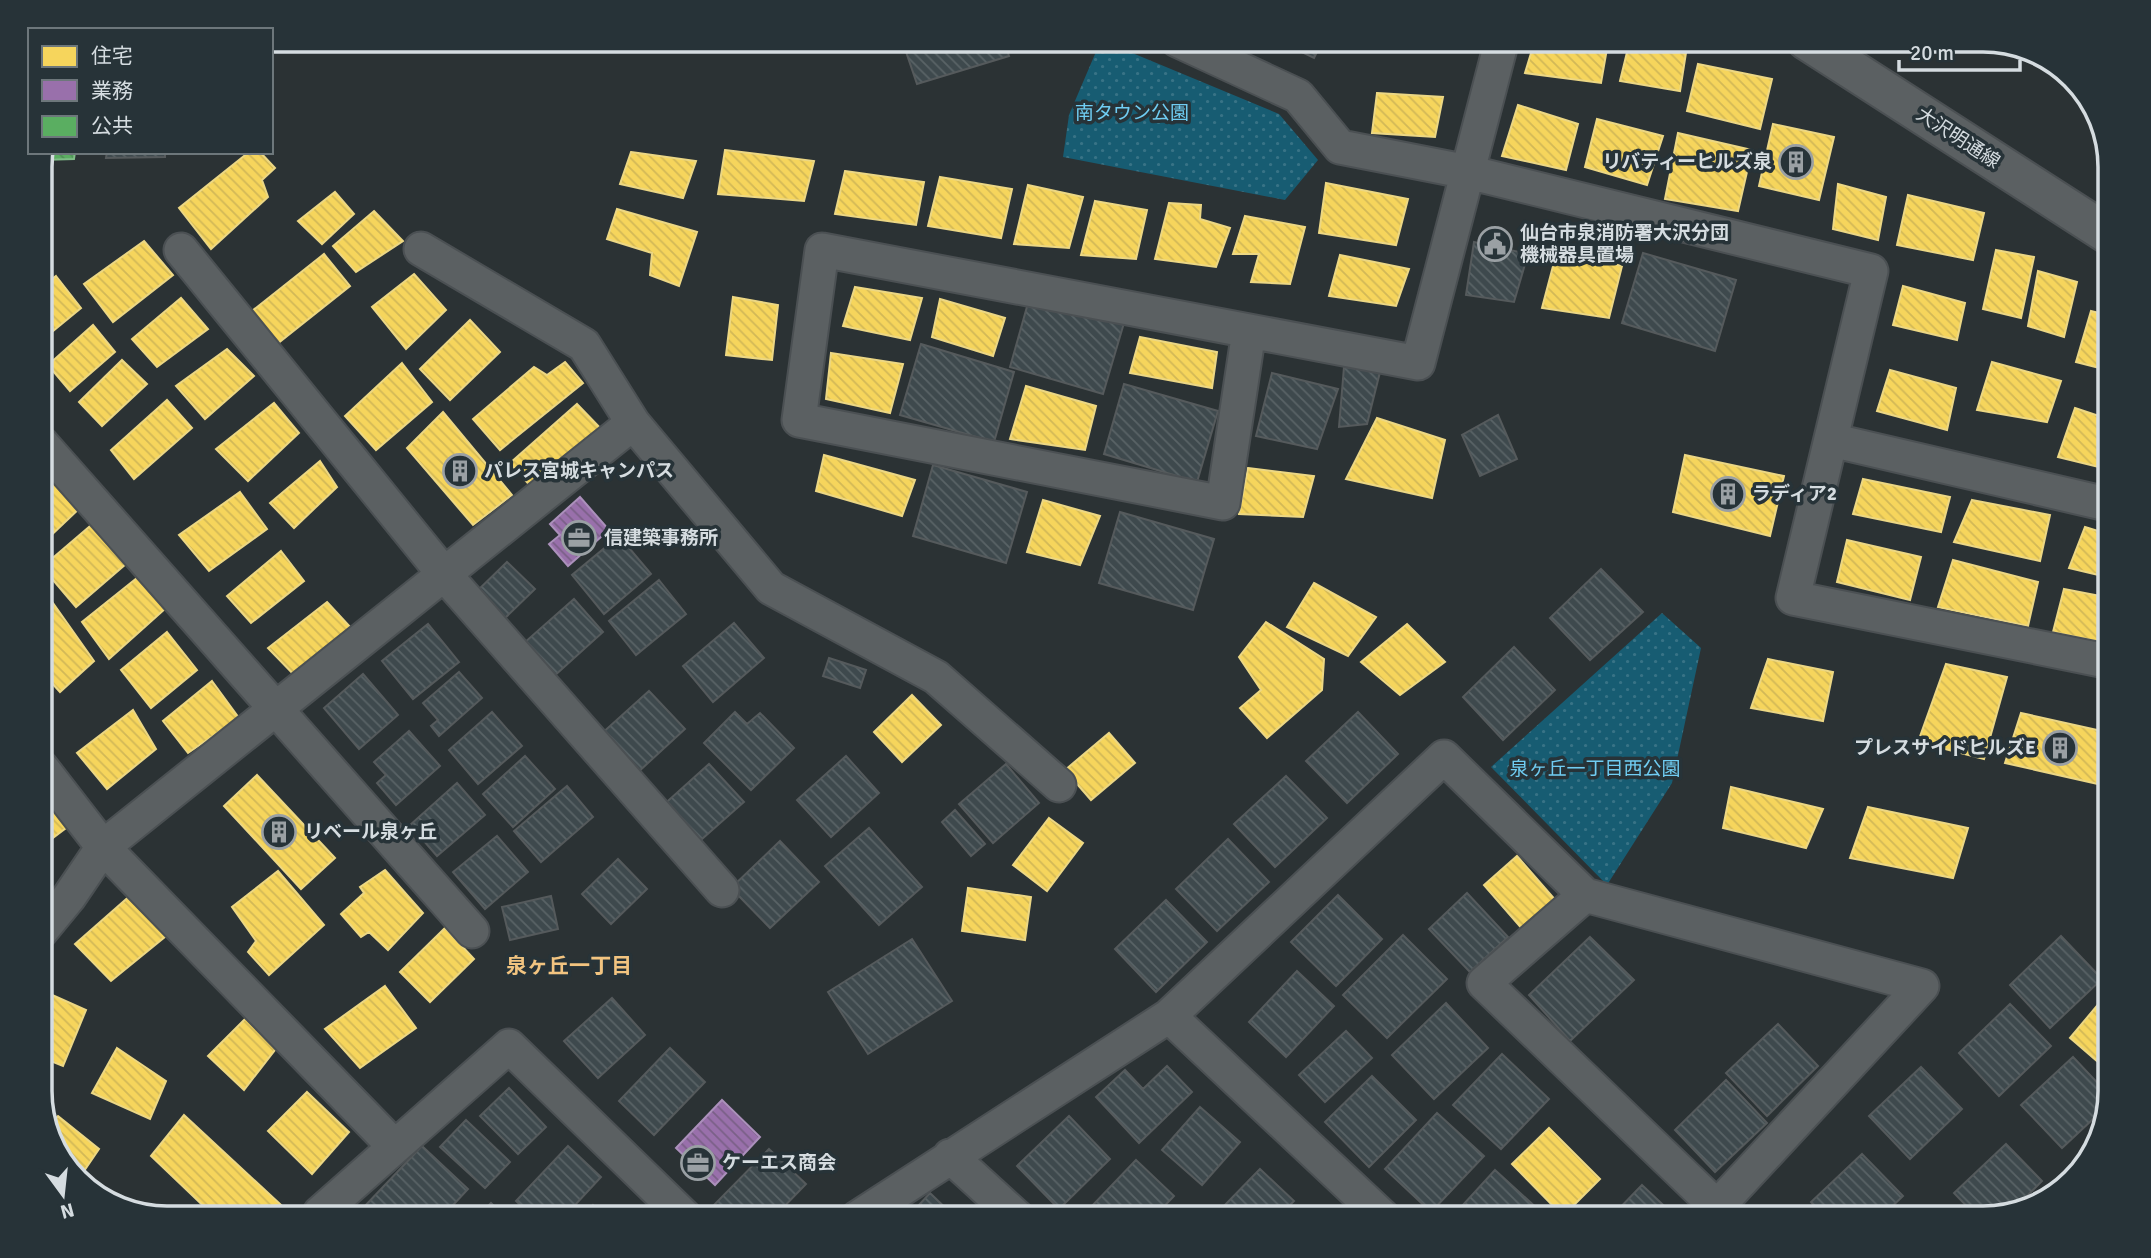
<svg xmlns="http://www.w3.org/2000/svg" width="2151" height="1258" viewBox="0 0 2151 1258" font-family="Signika,'Noto Sans JP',sans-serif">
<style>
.park{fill:url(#park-dots)}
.homes{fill:url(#homes-back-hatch);stroke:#ecd784;stroke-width:2}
.offices{fill:url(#offices-back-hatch);stroke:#ab90bb;stroke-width:2}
.public{fill:url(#public-back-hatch);stroke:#7fbc87;stroke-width:2}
.building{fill:url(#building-back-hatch);stroke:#555a5c;stroke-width:2}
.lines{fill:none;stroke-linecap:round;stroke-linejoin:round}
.minor-casing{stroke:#4b5053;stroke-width:37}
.tertiary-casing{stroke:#4b5053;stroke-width:42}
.minor{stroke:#5b6062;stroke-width:33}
.tertiary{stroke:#5b6062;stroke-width:38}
.labels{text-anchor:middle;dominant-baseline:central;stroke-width:7;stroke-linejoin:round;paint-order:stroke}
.park-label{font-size:19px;fill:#70cdf3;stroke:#273338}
.street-label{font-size:19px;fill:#d5dce0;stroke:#273338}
.poi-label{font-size:19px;font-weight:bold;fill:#d5dce0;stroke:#273338;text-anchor:start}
.neighbourhood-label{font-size:21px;font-weight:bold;fill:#f2c480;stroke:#273338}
.rim{fill:none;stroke:#d5dce0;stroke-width:3.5}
</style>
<defs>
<pattern id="park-dots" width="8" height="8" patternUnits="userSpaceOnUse" patternTransform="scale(1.75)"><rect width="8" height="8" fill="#175c72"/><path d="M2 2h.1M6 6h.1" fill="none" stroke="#387386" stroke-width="1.8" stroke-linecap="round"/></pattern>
<pattern id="homes-back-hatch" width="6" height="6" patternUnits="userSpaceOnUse" patternTransform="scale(1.75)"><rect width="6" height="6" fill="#f6d55c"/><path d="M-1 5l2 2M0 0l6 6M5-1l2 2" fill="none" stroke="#d2b857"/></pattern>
<pattern id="offices-back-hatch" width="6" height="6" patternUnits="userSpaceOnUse" patternTransform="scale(1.75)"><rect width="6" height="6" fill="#9970ab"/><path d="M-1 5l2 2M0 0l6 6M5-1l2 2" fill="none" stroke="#7a6087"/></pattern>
<pattern id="public-back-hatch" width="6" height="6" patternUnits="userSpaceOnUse" patternTransform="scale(1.75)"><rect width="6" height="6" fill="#5aae61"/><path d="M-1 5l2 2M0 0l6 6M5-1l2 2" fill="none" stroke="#528e58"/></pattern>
<pattern id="building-back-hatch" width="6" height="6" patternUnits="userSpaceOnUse" patternTransform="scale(1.75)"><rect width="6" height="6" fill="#3e494d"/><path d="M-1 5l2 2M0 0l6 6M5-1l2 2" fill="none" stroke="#596366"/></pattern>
</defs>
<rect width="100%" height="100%" fill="#2b3234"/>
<!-- park -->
<path class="park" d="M1101,40L1279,114L1318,160L1285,200L1063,157L1069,115Z
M1662,613L1701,648L1672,783L1607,885L1491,767Z"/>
<!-- homes -->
<path class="homes" d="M1535,40L1608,43L1601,83L1525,73Z
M1630,40H1688L1680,91L1620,81Z
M1698,64L1772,79L1760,129L1687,111Z
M1377,93L1443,97L1435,137L1372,133Z
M1518,105L1578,124L1566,170L1502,156Z
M1597,119L1663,136L1647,185L1585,167Z
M1773,124L1834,137L1819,200L1759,186Z
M1678,133L1752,150L1738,211L1665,199Z
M725,150L814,161L804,201L718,194Z
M249,152H260L275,168L262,180L268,197L211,249L179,208Z
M631,152L696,161L683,198L620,184Z
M845,171L924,182L916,225L835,214Z
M940,177L1012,189L1001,238L928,226Z
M1326,183L1408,199L1396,245L1319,233Z
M1838,184L1886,197L1878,240L1833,229Z
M1028,185L1083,197L1069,248L1014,244Z
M335,192L354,214L322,244L298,221Z
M1908,195L1984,213L1973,260L1897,245Z
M1095,201L1147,210L1136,259L1081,255Z
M1169,203L1201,205L1200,219L1230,228L1216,267L1155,259Z
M617,209L697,232L679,286L650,275L652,253L607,239Z
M374,211L403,241L356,272L333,246Z
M1245,216L1305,227L1290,284L1251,282L1259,254H1233Z
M144,241L173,275L113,322L84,284Z
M1996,250L2034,257L2021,318L1983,309Z
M1557,251L1622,266L1609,318L1542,308Z
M324,254L350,286L277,344L252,311Z
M1340,255L1409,269L1396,306L1329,296Z
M2038,271L2077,282L2064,337L2028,326Z
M414,274L446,310L406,349L372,307Z
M56,276L81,308L41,341V288Z
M1903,286L1965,303L1957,340L1893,325Z
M855,287L922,298L910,340L843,326Z
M733,297L778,305L772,360L726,355Z
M181,298L208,329L157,367L132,339Z
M940,299L1005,318L993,356L932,337Z
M2091,311L2111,316V371L2076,362Z
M470,320L500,352L450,400L420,369Z
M93,325L115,352L70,391L48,365Z
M1140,337L1217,352L1212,388L1130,373Z
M227,349L254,376L205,419L176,386Z
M831,353L903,364L890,413L826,399Z
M122,360L147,384L102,426L79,402Z
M565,362L583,383L500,450L473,419L534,367L547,375Z
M1992,362L2061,381L2047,422L1977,410Z
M402,363L432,402L376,450L345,416Z
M1890,370L1956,388L1947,430L1877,411Z
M1026,386L1096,406L1085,450L1010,439Z
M167,400L192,428L134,479L111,450Z
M274,403L299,433L248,481L216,449Z
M577,404L604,432L534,490L510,463Z
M2075,408L2111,420V470L2058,457Z
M443,412L512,495L473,525L407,448Z
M1377,418L1445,440L1432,498L1346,479Z
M824,455L915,480L902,516L816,491Z
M1685,455L1784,476L1770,536L1673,512Z
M320,461L337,487L294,528L270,503Z
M49,464L83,505L41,545V471Z
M1248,468L1314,476L1303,517L1239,514Z
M1863,479L1950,497L1941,532L1853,514Z
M240,492L267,529L209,571L179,535Z
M1043,500L1100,516L1080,565L1027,552Z
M1972,500L2050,515L2040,561L1954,542Z
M96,521L127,563L76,607L42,567Z
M2085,527L2111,535V578L2069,568Z
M1847,540L1921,557L1910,600L1837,582Z
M281,551L304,581L251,623L227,596Z
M1953,560L2038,582L2028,626L1938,607Z
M138,577L166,608L109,659L82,622Z
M1314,583L1376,617L1348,656L1287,627Z
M2064,589L2111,598V644L2053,632Z
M327,602L351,628L295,676L268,648Z
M53,603L94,661L60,692L41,671V614Z
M1266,622L1324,659L1322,690L1267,738L1240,708L1261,690L1239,657Z
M1407,624L1445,662L1400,695L1361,662Z
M167,632L197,670L151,708L121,670Z
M1768,659L1833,672L1823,721L1751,708Z
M1946,664L2007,677L1984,759L1918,742Z
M212,681L239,718L188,753L163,721Z
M912,695L941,725L902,762L874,732Z
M133,710L156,749L107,789L77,753Z
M2021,713L2111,733V787L2005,763Z
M1109,733L1135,763L1091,800L1065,770Z
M257,775L335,858L301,889L224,806Z
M1731,787L1823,809L1806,848L1723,828Z
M41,788L70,825L41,847Z
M1868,807L1968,828L1953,878L1850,858Z
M1049,818L1083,843L1047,891L1013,865Z
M1517,856L1557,902L1524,931L1484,885Z
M385,870L423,913L388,950L369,932L361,937L341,914L364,893L360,887Z
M278,871L324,925L269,975L248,952L256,941L232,907Z
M968,888L1031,897L1025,940L962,931Z
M132,894L166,936L111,981L75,944Z
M445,928L474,959L430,1002L400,972Z
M385,986L416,1028L360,1068L325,1029Z
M2111,989V1053L2098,1062L2070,1038Z
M41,990L86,1010L63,1066L41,1057Z
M248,1016L278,1046L244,1090L208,1056Z
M117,1048L166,1081L150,1119L92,1093Z
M307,1092L349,1132L312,1174L268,1131Z
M184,1115L294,1217L216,1218L151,1156Z
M58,1116L99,1149L80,1177L58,1154L49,1125Z
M1549,1128L1600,1179L1563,1216L1512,1164Z"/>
<!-- offices -->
<path class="offices" d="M580,497L609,530L568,566L549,544L560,535L550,524Z
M722,1100L760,1137L715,1185L676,1148Z"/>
<!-- public -->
<path class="public" d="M44,152H75L74,159L41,160Z"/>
<!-- building -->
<path class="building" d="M902,40H1004L1009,56L917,84Z
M1277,40H1323L1314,58Z
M107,152H165V157L106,158Z
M1474,242L1528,254L1514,302L1466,295Z
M1643,253L1736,280L1715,351L1622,323Z
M1030,296L1124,323L1103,394L1010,367Z
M921,344L1014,372L994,442L900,415Z
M1344,367L1380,372L1367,424L1339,427Z
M1272,373L1338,389L1317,449L1256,436Z
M1124,384L1218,411L1197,482L1104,454Z
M1498,415L1517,459L1480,476L1462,435Z
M933,465L1027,492L1006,563L913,536Z
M1120,512L1214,539L1193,610L1099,583Z
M619,536L651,574L604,614L572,575Z
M507,562L535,589L501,622L473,595Z
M1601,569L1643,612L1590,660L1550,618Z
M659,580L686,614L636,655L609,621Z
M574,599L603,632L553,677L524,643Z
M734,623L764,658L713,702L683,666Z
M428,624L459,662L413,699L382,661Z
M1514,647L1555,690L1503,740L1463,697Z
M829,658L866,670L860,688L823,676Z
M459,672L482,698L439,736L431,726L438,720L423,703Z
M363,674L398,715L359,749L324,708Z
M649,691L685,729L636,774L600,735Z
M492,712L522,746L478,784L449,750Z
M735,712L747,724L760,713L794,748L751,790L704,743Z
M1358,712L1398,754L1347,803L1306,761Z
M409,731L440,766L396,805L377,783L386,775L374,762Z
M525,756L555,789L513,827L483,794Z
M846,756L879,793L831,837L797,800Z
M709,764L744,802L694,846L660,808Z
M1006,764L1039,803L993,843L959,804Z
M1286,776L1327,818L1275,867L1234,824Z
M457,783L485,815L437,856L410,825Z
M567,786L593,817L541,862L514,831Z
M955,810L985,844L971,856L942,822Z
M869,828L922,887L879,925L825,866Z
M497,836L528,872L485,909L453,872Z
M1228,839L1269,882L1217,931L1176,889Z
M780,841L819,882L770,928L731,888Z
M618,859L647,889L611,924L582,894Z
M1467,893L1508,937L1470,972L1429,929Z
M1338,895L1382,939L1336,986L1291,942Z
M551,896L558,929L510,940L502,907Z
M1166,900L1207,942L1156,992L1115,949Z
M1403,935L1447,979L1387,1038L1343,995Z
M2061,936L2102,979L2050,1028L2010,985Z
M1590,937L1634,980L1570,1041L1529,995Z
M912,939L952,1001L868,1054L828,992Z
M1297,971L1334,1006L1286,1057L1249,1022Z
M612,998L645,1035L598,1078L564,1041Z
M1446,1003L1488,1048L1434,1099L1392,1055Z
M2010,1004L2051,1046L1999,1096L1959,1053Z
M1778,1024L1818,1066L1767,1116L1726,1073Z
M1346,1031L1372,1058L1325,1102L1299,1075Z
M670,1048L705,1082L654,1135L619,1101Z
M1502,1054L1549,1099L1501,1149L1453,1105Z
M2073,1057L2109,1095L2107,1106L2062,1148L2021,1105Z
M1167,1066L1192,1092L1139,1143L1096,1097L1125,1070L1143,1089Z
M1921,1067L1962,1109L1910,1159L1869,1116Z
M1372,1076L1416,1120L1369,1167L1325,1122Z
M1726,1080L1767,1123L1715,1172L1675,1130Z
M509,1088L546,1127L518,1154L480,1116Z
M1200,1107L1240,1142L1202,1185L1162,1150Z
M1437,1113L1484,1156L1431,1212L1385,1169Z
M1069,1116L1110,1159L1059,1209L1017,1166Z
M466,1120L510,1162L485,1188L440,1147Z
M2006,1144L2042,1181L2013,1210L1978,1218L1954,1193Z
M422,1146L468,1189L441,1218H374L363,1208Z
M568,1146L601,1177L563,1218H534L516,1201Z
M769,1149L806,1184L773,1218H728L714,1205Z
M1862,1154L1903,1196L1880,1218H1825L1811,1202Z
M1136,1160L1174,1196L1153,1218H1100L1090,1208Z
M1260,1169L1294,1201L1277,1218H1233L1222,1208Z
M1495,1170L1540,1211L1533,1218H1451Z
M1642,1185L1677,1218H1610Z
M930,1193L956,1218H907Z
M491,1203L506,1218H477Z
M593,1205L607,1218H581Z
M1184,1209L1194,1218H1176Z"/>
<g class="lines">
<!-- minor casing -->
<g class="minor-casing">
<path id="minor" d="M1177,40L1298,96L1340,147L1468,172L1871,271L1793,598L2111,662
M421,249L584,345L633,423
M181,250L444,574L722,890
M1249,331L1223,503L799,420L822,250L1418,363L1502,40
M1831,440L2111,505
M41,443L472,931
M41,767L103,847L394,1146
M1585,895L1922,986L1717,1207
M41,931L69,897L103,847L633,423L771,588L936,677L1059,785
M1169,1016L1384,1218
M950,1156L1018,1218
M326,1218L320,1213L509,1046L686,1218
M857,1218L1169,1016L1444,757L1585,895L1484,983L1717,1207L1707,1218"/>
</g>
<!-- tertiary casing -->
<g class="tertiary-casing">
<path id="tertiary" d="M1806,40L2111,236"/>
</g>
<!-- minor -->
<use href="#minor" class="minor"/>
<!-- tertiary -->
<use href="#tertiary" class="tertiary"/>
</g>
<!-- icons -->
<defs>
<g id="building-ring" transform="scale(1.75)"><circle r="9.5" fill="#273338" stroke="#9aa0a4" stroke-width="1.5"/><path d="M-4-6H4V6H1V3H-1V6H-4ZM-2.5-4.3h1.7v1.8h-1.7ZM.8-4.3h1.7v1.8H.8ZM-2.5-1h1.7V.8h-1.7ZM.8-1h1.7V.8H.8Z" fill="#9aa0a4"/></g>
<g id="civic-ring" transform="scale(1.75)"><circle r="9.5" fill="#273338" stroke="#9aa0a4" stroke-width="1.5"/><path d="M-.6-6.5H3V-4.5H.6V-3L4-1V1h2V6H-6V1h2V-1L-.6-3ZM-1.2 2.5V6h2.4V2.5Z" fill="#9aa0a4"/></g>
<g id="office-ring" transform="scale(1.75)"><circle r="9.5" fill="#273338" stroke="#9aa0a4" stroke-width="1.5"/><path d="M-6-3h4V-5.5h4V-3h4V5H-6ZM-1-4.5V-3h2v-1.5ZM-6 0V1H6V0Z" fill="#9aa0a4"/></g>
</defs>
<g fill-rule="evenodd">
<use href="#building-ring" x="1796" y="162"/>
<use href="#civic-ring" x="1495" y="244"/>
<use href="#building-ring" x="460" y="471"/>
<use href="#building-ring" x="1728" y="494"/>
<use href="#office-ring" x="579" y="538"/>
<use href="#building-ring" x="2060" y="748"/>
<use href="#building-ring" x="279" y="832"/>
<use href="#office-ring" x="698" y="1163"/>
</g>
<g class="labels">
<!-- park labels -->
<g class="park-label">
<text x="1132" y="113">南タウン公園</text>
<text x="1595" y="769">泉ヶ丘一丁目西公園</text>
</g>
<!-- street labels -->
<g class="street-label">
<text transform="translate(1958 138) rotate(33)">大沢明通線</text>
</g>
<!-- poi labels -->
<g class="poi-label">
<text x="1772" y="162" text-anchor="end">リバティーヒルズ泉</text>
<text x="1520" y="233">仙台市泉消防署大沢分団<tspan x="1520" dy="22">機械器具置場</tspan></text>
<text x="484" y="471">パレス宮城キャンパス</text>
<text x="1752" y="494">ラディア2</text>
<text x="604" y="538">信建築事務所</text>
<text x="2036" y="748" text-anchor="end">プレスサイドヒルズE</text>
<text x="304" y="832">リベール泉ヶ丘</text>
<text x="722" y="1163">ケーエス商会</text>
</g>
<!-- neighbourhood labels -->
<g class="neighbourhood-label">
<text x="569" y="966">泉ヶ丘一丁目</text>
</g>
</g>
<!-- crop -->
<path d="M0 0H2151V1258H0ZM167 52H1983A115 115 0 0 1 2098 167V1091A115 115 0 0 1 1983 1206H167A115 115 0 0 1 52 1091V167A115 115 0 0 1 167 52Z" fill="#273338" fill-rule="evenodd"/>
<path class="rim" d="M167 52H1983A115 115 0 0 1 2098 167V1091A115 115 0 0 1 1983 1206H167A115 115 0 0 1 52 1091V167A115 115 0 0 1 167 52Z"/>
<!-- legend -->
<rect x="28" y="28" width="245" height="126" fill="#273338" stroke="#6d777b" stroke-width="2"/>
<rect x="42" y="46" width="35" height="21" fill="#f6d55c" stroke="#6d777b" stroke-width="2"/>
<text x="91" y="63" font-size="21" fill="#d5dce0">住宅</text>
<rect x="42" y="80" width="35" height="21" fill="#9970ab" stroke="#6d777b" stroke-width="2"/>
<text x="91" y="98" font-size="21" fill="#d5dce0">業務</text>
<rect x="42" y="116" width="35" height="21" fill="#5aae61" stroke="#6d777b" stroke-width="2"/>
<text x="91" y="133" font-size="21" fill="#d5dce0">公共</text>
<!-- north arrow -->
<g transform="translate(63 1195) rotate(165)" stroke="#273338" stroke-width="5" paint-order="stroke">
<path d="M0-5L12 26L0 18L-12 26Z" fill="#d5dce0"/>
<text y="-10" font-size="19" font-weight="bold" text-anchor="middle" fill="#d5dce0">N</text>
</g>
<!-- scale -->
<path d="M1899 60v10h121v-10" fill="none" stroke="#d5dce0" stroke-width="3.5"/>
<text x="1910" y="60" font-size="21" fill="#d5dce0" stroke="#273338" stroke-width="5" paint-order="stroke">20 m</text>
</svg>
